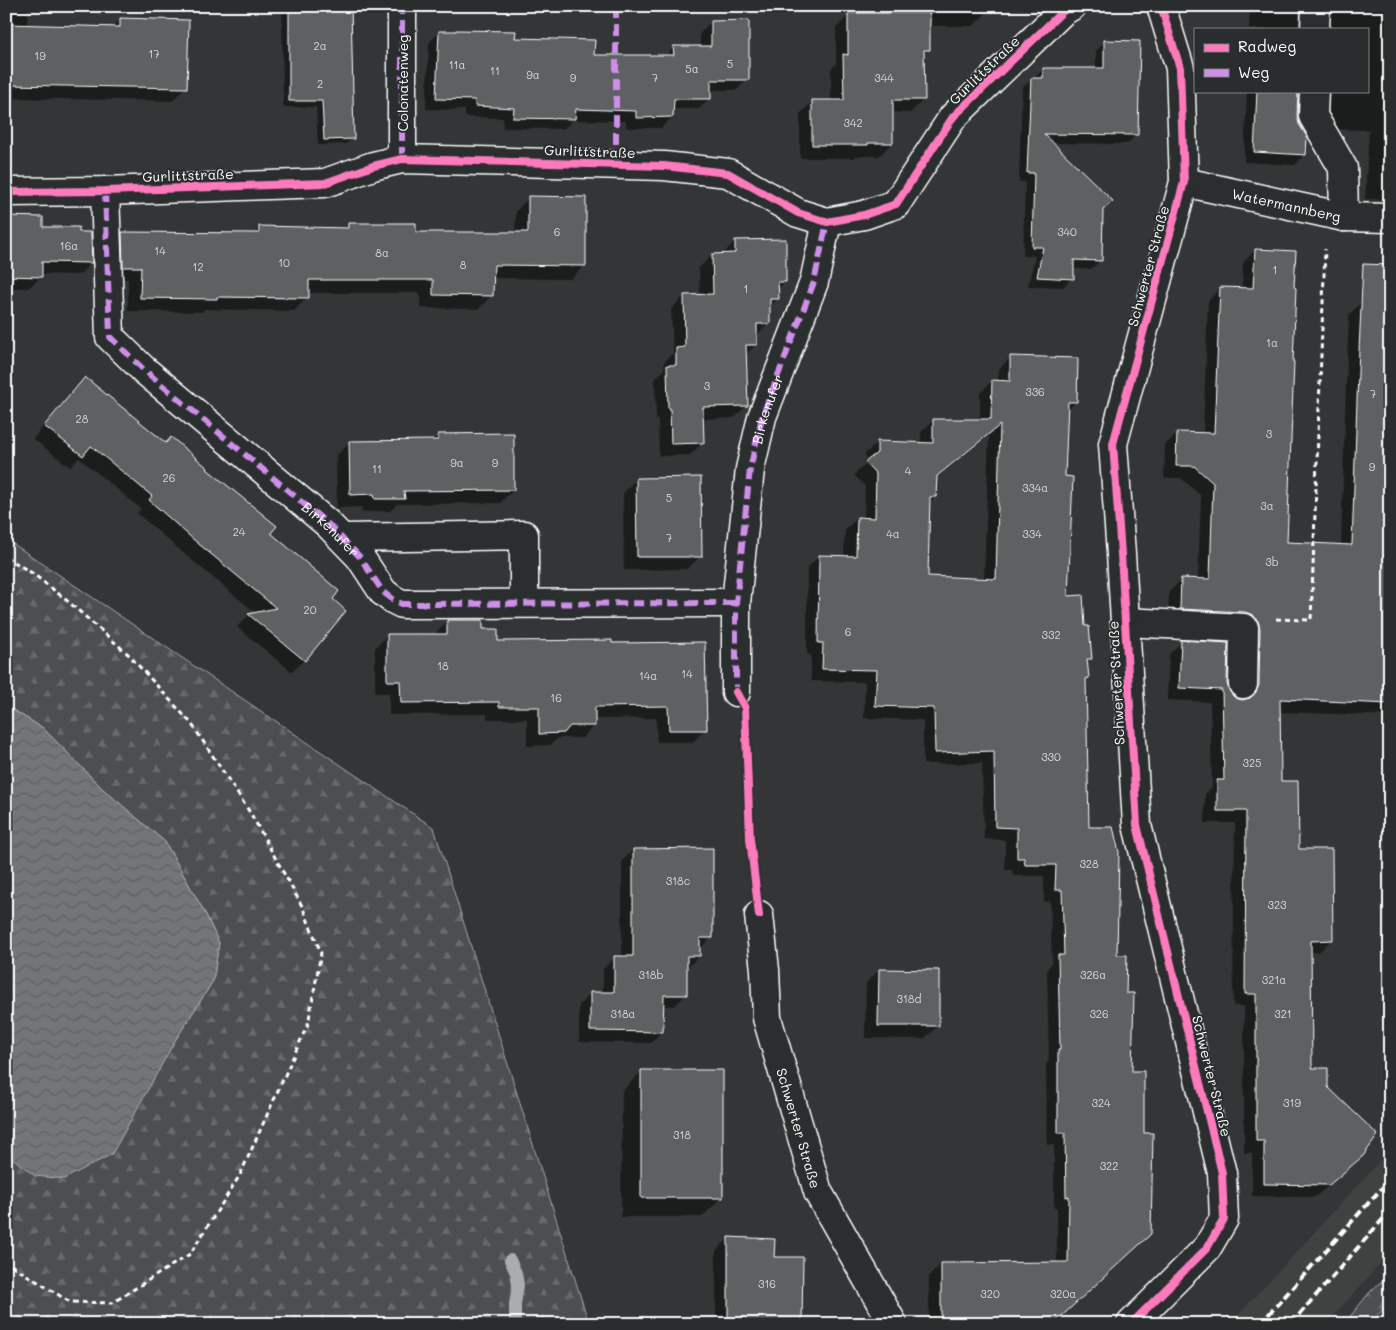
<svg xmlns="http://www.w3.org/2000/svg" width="1396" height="1330" viewBox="0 0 1396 1330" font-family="Mali,sans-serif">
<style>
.built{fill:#404243}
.forest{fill:url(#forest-firs);stroke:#a6a7a8}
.water{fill:url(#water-waves);stroke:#abacad}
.shadow{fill:#0007;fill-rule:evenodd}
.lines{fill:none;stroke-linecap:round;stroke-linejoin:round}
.stream{stroke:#abacad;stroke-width:12}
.building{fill:#5f6162;stroke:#fff;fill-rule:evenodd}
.minor-casing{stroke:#fff;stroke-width:31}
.path{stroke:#fff;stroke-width:3;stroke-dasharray:5 4;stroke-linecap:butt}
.minor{stroke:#2a2d2e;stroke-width:28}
.rail{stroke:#fff;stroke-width:4;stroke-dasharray:8 4;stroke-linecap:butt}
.quiet{stroke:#ce8fe9;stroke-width:6;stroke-dasharray:12 6;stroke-linecap:butt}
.cycleway-casing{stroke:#2a2d2e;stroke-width:11}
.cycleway{stroke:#fd7abc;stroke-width:8}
.labels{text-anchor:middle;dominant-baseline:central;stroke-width:4;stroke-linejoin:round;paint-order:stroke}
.number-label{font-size:11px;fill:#d7d8d8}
.street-label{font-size:14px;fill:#fff;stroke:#2a2d2e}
</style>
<defs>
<pattern id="forest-firs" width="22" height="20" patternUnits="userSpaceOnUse" patternTransform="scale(1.25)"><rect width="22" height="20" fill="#4c4f50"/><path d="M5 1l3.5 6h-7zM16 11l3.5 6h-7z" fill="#67696a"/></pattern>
<pattern id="water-waves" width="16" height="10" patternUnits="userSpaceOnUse" patternTransform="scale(1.25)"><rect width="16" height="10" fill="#737576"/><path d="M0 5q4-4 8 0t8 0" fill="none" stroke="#606061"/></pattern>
</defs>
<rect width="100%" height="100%" fill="#333536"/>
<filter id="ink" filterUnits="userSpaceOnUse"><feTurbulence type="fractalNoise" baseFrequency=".02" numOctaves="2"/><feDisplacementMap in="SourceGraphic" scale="10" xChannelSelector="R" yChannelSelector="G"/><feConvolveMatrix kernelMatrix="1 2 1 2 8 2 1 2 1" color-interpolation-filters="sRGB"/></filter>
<g filter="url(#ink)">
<!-- built -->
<path class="built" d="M1390,1150V1253L1326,1324H1230Z"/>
<!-- forest -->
<path class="forest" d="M6,539L434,828L589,1324H6V1153L7,1155L176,1039L213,981L219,943L206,915L165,842L103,789L43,728L6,706Z
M1390,1273V1301L1370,1324H1344L1369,1293Z"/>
<!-- water -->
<path class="water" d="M6,706L43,728L103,789L165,842L206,915L219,943L213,981L176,1039L112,1154L64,1179L35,1176L6,1153Z"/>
<!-- shadow -->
<path class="shadow" d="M6,6H28L27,26L112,28L120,20L186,87L172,101L6,98Z
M282,6H350L352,138L346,144L318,145L316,107H283Z
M899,6H986V13L973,26H928V49L923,55V100L910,113L892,112V143L879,156H856L854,158H800V114L813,101H831V69L836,64V28L849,15L899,14Z
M1250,6H1299L1298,29H1249Z
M1317,6H1390V200L1365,199L1369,130L1323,129L1315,91H1367V29H1321Z
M711,22L748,79L737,90H710V98L699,109H672V117L661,128H626V121L573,120L563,129L503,128V118L465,117V110L426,109L429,43L439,32L514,39L593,57L665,56L674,48L700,47V33Z
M1105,41L1136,135L1127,144L1051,143L1102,211L1101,260L1091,269H1073L1072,278L1063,287L1028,286L1035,256H1023L1025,182H1019L1022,88L1044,69H1096V51Z
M1247,91H1297L1296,116L1305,155L1295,165L1244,162Z
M529,198L584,266L571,279L492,278V295L479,309L420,308V293H307V298L294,311L205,309L202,312L128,311V279H111L109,246L123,233L253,235L260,228L344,229L349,224L415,233H515L516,211ZM211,295L296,297V299L211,298Z
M6,218L42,228L78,233L91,263L79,275L41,274V276L29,288H6Z
M735,242L785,282L777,289L778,298L769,307V323L756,336V345L745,355L747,405L734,418L702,419L703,442L690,455L659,456L658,420H656L655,379L664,370V362L673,353L671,309L684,296H700L699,268L712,255H722Z
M1255,250L1286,544L1341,546L1346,385L1349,315L1390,272V716L1279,712L1280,782L1298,850L1331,940L1319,952H1310L1311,1069L1327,1087L1363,1155L1349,1168L1315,1197L1252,1196V1153H1244V1006H1233L1235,823H1205V794L1212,787L1210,702L1167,700L1169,654L1182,642L1226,684L1228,692L1234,698L1243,701L1246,700L1247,698L1248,641L1168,621L1169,592L1181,580H1198L1201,496L1181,478H1164L1165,445L1178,433L1203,434L1208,301L1220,288L1242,289L1243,263Z
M1011,357L1076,402L1066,411L1063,478L1067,597L1084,628L1091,659L1086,663L1088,678L1084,681L1087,828L1116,956L1125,994L1131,1072L1052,1324H929V1276L941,1264L1057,1263V1208H1054V1144L1047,1145L1046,1064L1049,1061L1047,969L1052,963L1050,901L1044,902V876H1013L1012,870H1005V840L984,839L982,763L923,764V720L864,718L865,682L811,681V655L807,654V568L819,556L844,557L845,530L857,518H864L865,486L854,475L866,464L865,454L878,442L921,444V432L934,420H980V393L992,381H998L999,369ZM989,435L984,580L927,578L929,503L935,497L936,478Z
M85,378L166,444L205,469L269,533L331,599L304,660L292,672L237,627L249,615L256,613L182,552L137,513L141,509L79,458L70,467L33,439L73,390Z
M438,435L513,490L500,503L397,504L390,511L362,512L361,507L337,508L336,456L349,443L432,441Z
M636,479L701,556L687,569L624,570L623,493Z
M447,622L482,630L497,643L610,645L705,729L693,742H657L656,718L594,719V725L582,738H558L550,745L527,746V719H487V714L389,715V693H375V648L387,636L435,634Z
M633,850L711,937L700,949L699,956L688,967H686V995L674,1006H662V1031L651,1043L579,1042V1005L591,993H603V969L615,957H622V861Z
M879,970L938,1026L924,1039L865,1038L866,983Z
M641,1072L722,1197L702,1217H621L622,1091Z
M728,1239L773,1258L801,1324H714L716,1320V1251Z"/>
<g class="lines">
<!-- stream -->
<path class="stream" d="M510,1260L516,1273L518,1285L515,1304V1324"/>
</g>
<!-- building -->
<path class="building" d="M289,6H351L354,139L324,140L322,101H289Z
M848,13H930V50H924L925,100H893V143H868V145H812V100H844L843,54L848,55Z
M120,18L189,20L187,88L6,85V24L120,27Z
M749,20V80H711V99H674L673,117L636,118V111L576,109L575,119L513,118L514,108L475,106V100L436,99L439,31H456V30L516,31L515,38L595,40L594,55H674L673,46H711V21Z
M1104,40L1140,41L1138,135L1044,134L1113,201L1103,210L1102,261L1074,260V279L1037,277L1043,247H1032L1034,173H1027L1031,78H1043V68H1104Z
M1257,91H1298L1297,116L1299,124L1307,137L1306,155L1254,152Z
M528,196L586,197V266L494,265L493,296L433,295V280H309V298L217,297V299L140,298L141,267H123L122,232L259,233V226L348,228V223H416V232H528Z
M6,216L43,217V227H79V232H91L92,263L42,262V277L6,276Z
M786,239V282H778L779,299H770V324H757V345H746L748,406L703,407L704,443L671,444L670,408H668L667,365H676V348L685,347L684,295L713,294L712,254L735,253V240Z
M1255,249L1296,251L1294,287L1296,288L1293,362H1294L1287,542L1352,545L1358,372L1363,264L1390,265V704L1280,699L1281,781H1298L1299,849H1332L1333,940L1311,941L1312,1068H1328V1087L1378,1135L1363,1156L1329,1185L1264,1184V1141H1256V994H1245L1246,811H1217V780H1224L1222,690L1179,688L1181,640L1228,643L1227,684L1230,692L1235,698L1242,700L1250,698L1256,692L1259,685L1260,628L1258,621L1253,615L1245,612L1180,609L1181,578L1210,579L1213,483L1194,466H1176L1177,432L1214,433L1220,287L1253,288Z
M1010,356L1078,358L1077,402H1068L1065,476L1073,477L1068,596L1083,595L1085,626H1089L1092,659H1087L1089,678L1086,679L1089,827H1113L1119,852L1117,955H1127L1126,993H1134L1132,1071H1144V1133H1153L1151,1234L1053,1324H941V1263L1068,1262L1069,1196L1066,1197L1065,1133H1058V1050H1060L1058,955H1064L1062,890H1055L1056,865H1025L1024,858H1017V828L995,827L994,751L935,753L934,708L875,706L877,670L822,669L823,643H818L819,555L856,556L857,517L875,518L876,474L865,462L877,453V441L933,443V419H991L992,380L1010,381ZM1000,425L996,579L928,576L930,497H936L937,476Z
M85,377L166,443L171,437L208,468L207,469L277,526L271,533L339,591L333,599L346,611L305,661L248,614L276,608L194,540L149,500L152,496L91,446L83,456L44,426Z
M514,433V490L404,491L405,499H375L374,494L350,495L349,441L438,440V434Z
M701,477L702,557H637L636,478Z
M447,620H483V629H498V641L612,640V643L705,642L707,730H669L668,706L595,707V726H570L564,733L539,734V707H499V702L401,703L400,681H387V634H447Z
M713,848V938H700V956H687V995H664L663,1032L590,1031V992H614V956H633V849Z
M879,969L939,970V1026H878Z
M641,1070H723V1198H641Z
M728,1237L775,1239L774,1257H803L802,1324H728Z"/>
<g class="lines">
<!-- minor casing -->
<g class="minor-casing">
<g id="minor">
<path d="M1315,29L1316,6"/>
<path d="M1314,91L1313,116L1343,168L1344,217"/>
<path d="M402,159V6"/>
<path id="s1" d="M1184,182L1344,217L1390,218"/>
<path d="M105,191L110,337L144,370L328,524L360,557L383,592L392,599L402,604L736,603"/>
<path d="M6,192L105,191L325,183L373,166L402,159L664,166L728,173L798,213L827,222L864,215L896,204L953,117L1063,11L1072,6"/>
<path d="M343,538L524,535V603"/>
<path d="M1125,622L1244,628L1243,684"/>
<path id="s2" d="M736,692V603L750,469L762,417L814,282L827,222"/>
<path id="s3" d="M759,915L765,970L767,1018L818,1192L893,1324"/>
<path d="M1131,1324L1207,1248L1224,1219L1222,1173L1137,825L1121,554L1113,444L1184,182L1180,68L1161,6"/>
</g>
</g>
<!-- path -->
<path class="path" d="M6,557L32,573L64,598L128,654L191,723L251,814L302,906L321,953L308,1024L240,1175L190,1254L112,1303L70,1302L6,1262
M1276,619L1311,620L1325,249"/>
<!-- minor -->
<use href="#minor" class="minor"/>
<!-- rail -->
<path class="rail" d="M1260,1324L1390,1179
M1291,1324L1390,1211"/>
<!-- quiet -->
<g class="quiet">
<path d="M616,6V165"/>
<path d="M402,159V6"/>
<path id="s4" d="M105,191L110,337L144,370L328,524L360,557L383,592L392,599L402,604L736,603"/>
<path d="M738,696L736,692V603L750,469L762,417L814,282L827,222"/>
</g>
<!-- cycleway casing -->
<g class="cycleway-casing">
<path id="cycleway" d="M6,192L105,191L325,183L373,166L402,159L664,166L728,173L798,213L827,222L864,215L896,204L953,117L1063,11L1072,6
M736,692L745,708L750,839L759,915
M1131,1324L1207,1248L1224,1219L1222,1173L1137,825L1121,554L1113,444L1184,182L1180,68L1161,6"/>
</g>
<!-- cycleway -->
<use href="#cycleway" class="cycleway"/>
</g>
</g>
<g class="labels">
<!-- number labels -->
<g class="number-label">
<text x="320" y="45">2a</text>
<text x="154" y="53">17</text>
<text x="40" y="55">19</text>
<text x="730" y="63">5</text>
<text x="457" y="64">11a</text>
<text x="692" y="68">5a</text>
<text x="495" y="70">11</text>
<text x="533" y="74">9a</text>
<text x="573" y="77">9</text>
<text x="655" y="77">7</text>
<text x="884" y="77">344</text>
<text x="320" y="83">2</text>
<text x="853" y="122">342</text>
<text x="557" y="231">6</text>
<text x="1067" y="231">340</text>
<text x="69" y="245">16a</text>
<text x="160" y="250">14</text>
<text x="382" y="252">8a</text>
<text x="284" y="262">10</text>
<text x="463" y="264">8</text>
<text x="198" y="266">12</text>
<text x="1275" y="269">1</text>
<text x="746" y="288">1</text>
<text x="1272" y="342">1a</text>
<text x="707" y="385">3</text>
<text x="1035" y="391">336</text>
<text x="1373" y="393">7</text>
<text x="82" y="418">28</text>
<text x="1269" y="433">3</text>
<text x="457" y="462">9a</text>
<text x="495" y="462">9</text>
<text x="1372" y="466">9</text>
<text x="377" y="468">11</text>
<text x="908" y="470">4</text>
<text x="169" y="477">26</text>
<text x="1035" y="487">334a</text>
<text x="669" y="497">5</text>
<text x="1267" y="505">3a</text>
<text x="239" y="531">24</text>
<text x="893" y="533">4a</text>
<text x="1032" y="533">334</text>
<text x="669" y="537">7</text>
<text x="1272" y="561">3b</text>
<text x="310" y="609">20</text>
<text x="848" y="631">6</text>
<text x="1051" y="634">332</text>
<text x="443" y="665">18</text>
<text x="687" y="673">14</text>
<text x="648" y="675">14a</text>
<text x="556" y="697">16</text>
<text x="1051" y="756">330</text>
<text x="1252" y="762">325</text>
<text x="1089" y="863">328</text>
<text x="678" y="880">318c</text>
<text x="1277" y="904">323</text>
<text x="651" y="974">318b</text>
<text x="1093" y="974">326a</text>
<text x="1274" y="979">321a</text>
<text x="909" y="998">318d</text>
<text x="623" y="1013">318a</text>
<text x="1099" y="1013">326</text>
<text x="1283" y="1013">321</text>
<text x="1101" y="1102">324</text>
<text x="1292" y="1102">319</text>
<text x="682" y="1134">318</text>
<text x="1109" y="1165">322</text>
<text x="767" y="1283">316</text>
<text x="990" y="1293">320</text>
<text x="1063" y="1293">320a</text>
</g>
<!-- street labels -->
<g class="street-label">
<text transform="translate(984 70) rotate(-44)">Gurlittstraße</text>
<text transform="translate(402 83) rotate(-90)">Colonatenweg</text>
<text transform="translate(590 151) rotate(2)">Gurlittstraße</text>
<text transform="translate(188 175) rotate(-2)">Gurlittstraße</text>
<text stroke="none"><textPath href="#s1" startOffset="105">Watermannberg</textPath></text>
<text transform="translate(1148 266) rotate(-75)">Schwerter Straße</text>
<text stroke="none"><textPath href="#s2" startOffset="286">Birkenufer</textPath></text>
<text stroke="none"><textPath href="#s4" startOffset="439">Birkenufer</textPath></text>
<text transform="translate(1116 683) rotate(-93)">Schwerter Straße</text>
<text transform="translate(1212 1076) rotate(76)">Schwerter Straße</text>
<text stroke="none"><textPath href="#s3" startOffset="218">Schwerter Straße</textPath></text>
</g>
</g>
<!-- margin -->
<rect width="1396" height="1330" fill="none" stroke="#2a2d2e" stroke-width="25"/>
<rect x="12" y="12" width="1371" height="1305" fill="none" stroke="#fff" stroke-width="2" filter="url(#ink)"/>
<!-- legend -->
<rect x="1194" y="28" width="175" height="65" fill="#2a2d2e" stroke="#7f8182"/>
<rect x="1204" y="44" width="25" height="8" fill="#fd7abc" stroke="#7f8182"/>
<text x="1238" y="52" font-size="15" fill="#ffffff">Radweg</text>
<rect x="1204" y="69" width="25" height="8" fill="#ce8fe9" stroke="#7f8182"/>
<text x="1238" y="78" font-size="15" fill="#ffffff">Weg</text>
</svg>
